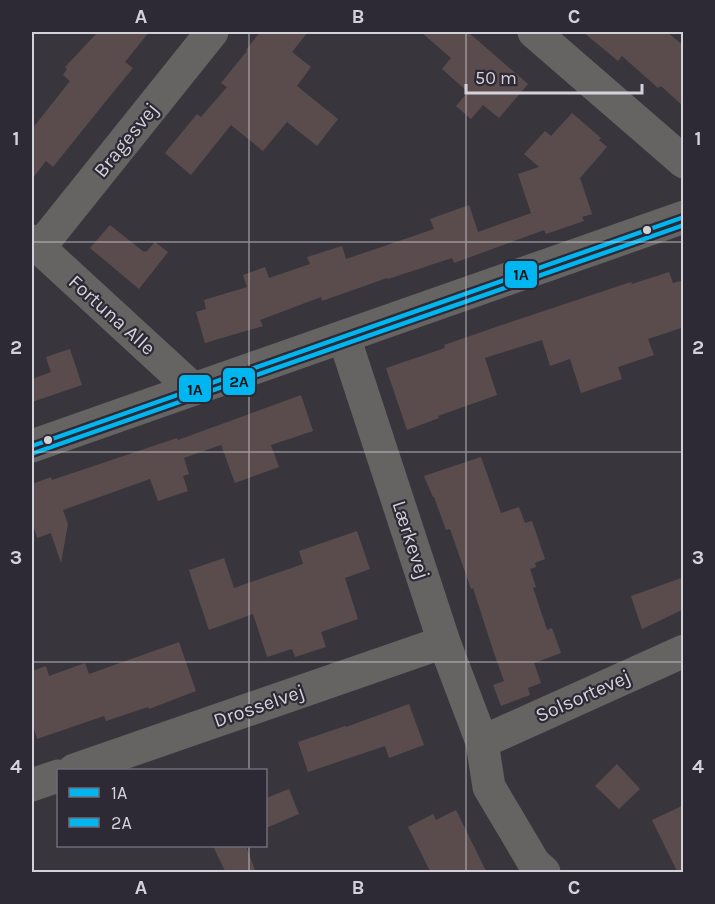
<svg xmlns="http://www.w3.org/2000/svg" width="715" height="904" viewBox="0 0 715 904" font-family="Karla,sans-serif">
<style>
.building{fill:#5a4c4d}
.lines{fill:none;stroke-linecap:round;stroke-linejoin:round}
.minor{stroke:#656463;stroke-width:33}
.bus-1-casing{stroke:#2d2935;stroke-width:9}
.bus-2-casing{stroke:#2d2935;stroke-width:9}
.bus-1{stroke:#00b6f0;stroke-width:4.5}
.bus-2{stroke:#00b6f0;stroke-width:4.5}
.grid{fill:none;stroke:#d3d1d9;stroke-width:1.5;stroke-opacity:0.55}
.bus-dot{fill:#d3d1d9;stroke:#2d2935;stroke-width:2}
.labels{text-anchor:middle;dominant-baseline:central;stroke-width:4.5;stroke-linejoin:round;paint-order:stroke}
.street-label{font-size:20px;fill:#d3d1d9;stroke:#2d2935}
.line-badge{stroke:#2d2935;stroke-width:2}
.pale-badge-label{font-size:16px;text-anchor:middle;font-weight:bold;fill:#111}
.neatline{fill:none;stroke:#d3d1d9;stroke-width:2}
.grid-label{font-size:20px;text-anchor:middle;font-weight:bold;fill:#d3d1d9}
</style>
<rect width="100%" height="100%" fill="#38363c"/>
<!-- building -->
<path class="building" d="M98,32H149L125,62L133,68L106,101L53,167L46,161L32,179V129L70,81L63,75L67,69L65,67Z
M260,32H308L292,52L311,67L297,86L338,119L317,146L287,122L263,151L231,125L191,175L165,153L197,114L201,117L227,87L221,83L247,51L246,50Z
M421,32H468L528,84L499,118L483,105L471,119L456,106L468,92L442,69L451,58Z
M583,32H667L684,46V107L661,86L658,88L622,56L618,61Z
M572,113L601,138L599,140L607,147L580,178L592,214L582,217L584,221L546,234L544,230L454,263L452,258L388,279L387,278L322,301L321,297L260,320L263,326L205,343L196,312L206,309L204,300L247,287L243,275L265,267L269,278L310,264L307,257L342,246L346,259L434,229L430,219L469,205L478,232L531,213L518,174L539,167L524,154L545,131L551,136Z
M110,225L144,252L145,251L146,252L155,242L168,252L139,289L90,248Z
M669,272L673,283L684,280V327L648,339L654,355L618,367L622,379L581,393L570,359L550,366L542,340L485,358L497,395L438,416L439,418L407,430L386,368L445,348L444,345L499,326L631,282L632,284Z
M70,349L82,385L32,402V379L51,372L46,357Z
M301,395L313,431L271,445L279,467L235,483L221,445L184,458L189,474L183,476L188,491L158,501L150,479L63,510L68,524L61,563L51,533L37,538L32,521V484L51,477L52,480L177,438L178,440Z
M481,457L501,513L519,507L525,523L532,521L545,559L535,563L536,567L530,569L536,587L533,588L547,630L552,628L561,653L534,663L541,683L528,688L530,695L501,706L493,685L504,681L493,650L473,588L471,589L450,529L446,530L434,497H433L424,476Z
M357,531L370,569L345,578L358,619L321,632L326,647L295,657L292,649L267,657L253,614L209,630L189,570L224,558L234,588L303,564L299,551Z
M684,577V609L642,629L631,596Z
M179,642L196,691L149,709L148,707L106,721L104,716L37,739L32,722V671L46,666L49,676L85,663L89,674Z
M409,704L424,745L389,758L385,746L308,772L298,742L345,726L346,727Z
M617,764L640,789L619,809L595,786Z
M289,789L299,814L266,828V798Z
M684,805V873H678L652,820Z
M456,810L487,873H431L408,827L433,814L436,820Z
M213,846H246L256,873H226Z"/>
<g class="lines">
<!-- minor -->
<path class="minor" d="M534,32L684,162
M32,241L193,389
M39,248L212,32
M344,337L444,642L482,742L489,787L534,863L544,872
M32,446L684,217
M482,742L684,651
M74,770L444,642
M32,785L58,776"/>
<!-- bus-1 casing -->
<g class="bus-1-casing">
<path id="bus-1" d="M32,446L684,217"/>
</g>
<!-- bus-2 casing -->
<g class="bus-2-casing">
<path id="bus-2" d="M34,453L684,225"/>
</g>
<!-- bus-1 -->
<use href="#bus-1" class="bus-1"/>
<!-- bus-2 -->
<use href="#bus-2" class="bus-2"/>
</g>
<!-- grid -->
<path class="grid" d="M249,32V770M466,32V872M32,242H684M32,452H684M32,662H684M249,846V872"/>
<!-- markers -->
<g class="bus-dot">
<circle cx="647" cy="230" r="5"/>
<circle cx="48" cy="440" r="5"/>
</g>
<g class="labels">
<!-- street labels -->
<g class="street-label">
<text transform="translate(126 140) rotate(-51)">Bragesvej</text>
<text transform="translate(112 315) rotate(42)">Fortuna Alle</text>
<text transform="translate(411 540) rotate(72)">Lærkevej</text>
<text transform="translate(583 696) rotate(-24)">Solsortevej</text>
<text transform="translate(259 706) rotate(-19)">Drosselvej</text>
</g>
</g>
<g class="line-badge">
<rect x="504" y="260" width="34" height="29" rx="6" fill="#00b6f0"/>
<rect x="222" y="367" width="34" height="29" rx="6" fill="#00b6f0"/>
<rect x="178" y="374" width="34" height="29" rx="6" fill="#00b6f0"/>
</g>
<g class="pale-badge-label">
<text x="521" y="280">1A</text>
<text x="239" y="387">2A</text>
<text x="195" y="395">1A</text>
</g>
<!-- border -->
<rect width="715" height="904" fill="none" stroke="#2d2935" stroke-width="66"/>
<!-- legend -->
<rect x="57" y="769" width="210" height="78" fill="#2d2935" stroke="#6f6c77" stroke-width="1.5"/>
<rect x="69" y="788" width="30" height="9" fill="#00b6f0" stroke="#6f6c77" stroke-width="1.5"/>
<text x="111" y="799" font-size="18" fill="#d3d1d9">1A</text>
<rect x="69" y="818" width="30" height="9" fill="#00b6f0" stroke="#6f6c77" stroke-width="1.5"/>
<text x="111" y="829" font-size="18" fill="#d3d1d9">2A</text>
<!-- scale -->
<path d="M466 84v9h176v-9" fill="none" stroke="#d3d1d9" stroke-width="3"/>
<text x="475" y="84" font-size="18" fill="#d3d1d9" stroke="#2d2935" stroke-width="4.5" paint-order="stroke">50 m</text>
<rect x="33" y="33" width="649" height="838" class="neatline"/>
<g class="grid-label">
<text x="141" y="23">A</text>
<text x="358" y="23">B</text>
<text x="574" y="23">C</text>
<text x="16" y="145">1</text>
<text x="698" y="145">1</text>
<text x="16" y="354">2</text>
<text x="698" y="354">2</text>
<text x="16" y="564">3</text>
<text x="698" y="564">3</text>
<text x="16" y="773">4</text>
<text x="698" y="773">4</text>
<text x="141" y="894">A</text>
<text x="358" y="894">B</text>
<text x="574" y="894">C</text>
</g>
</svg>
